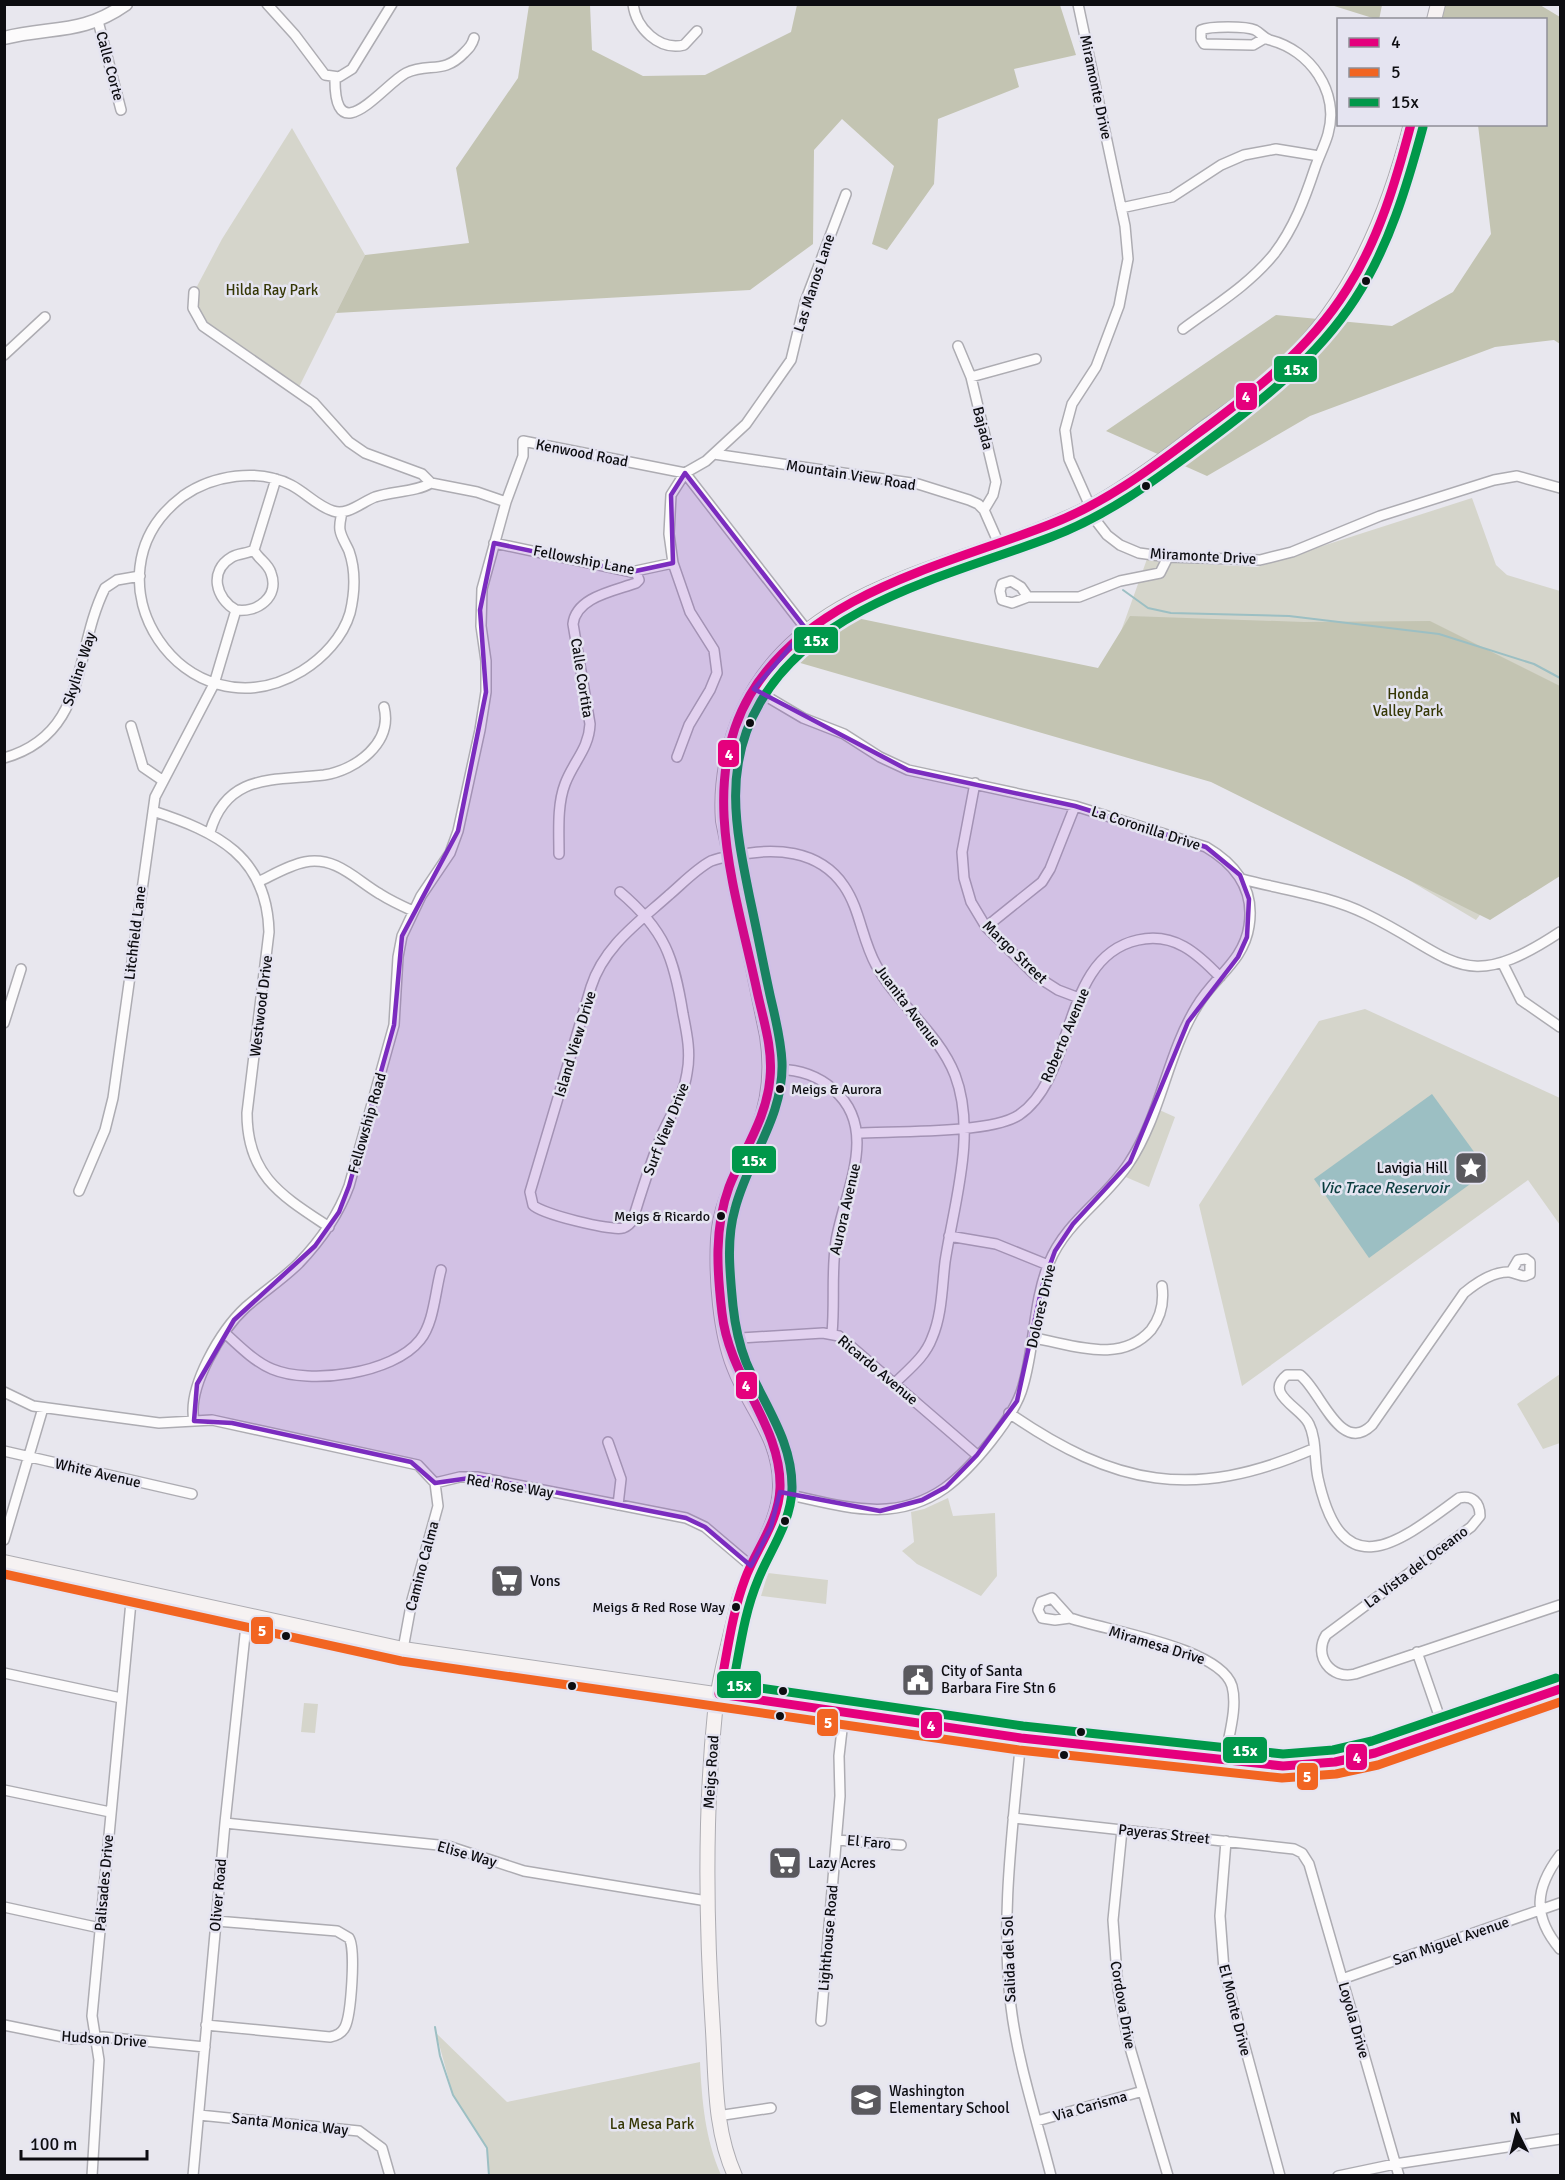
<svg xmlns="http://www.w3.org/2000/svg" width="1565" height="2180" viewBox="0 0 1565 2180" font-family="Signika,sans-serif">
<style>
.green{fill:#d5d5cb}
.forest{fill:#c3c4b2}
.water{fill:#9cbfc3}
.lines{fill:none;stroke-linecap:round;stroke-linejoin:round}
.stream{stroke:#9cbfc3;stroke-width:2}
.minor-casing{stroke:#adacb2;stroke-width:12}
.tertiary-casing{stroke:#adacb2;stroke-width:15}
.secondary-casing{stroke:#adacb2;stroke-width:16}
.minor{stroke:#fcfbfc;stroke-width:9}
.tertiary{stroke:#fcfbfc;stroke-width:12}
.secondary{stroke:#f6f2f2;stroke-width:14}
.bus-1-casing{stroke:#e5e4f1;stroke-width:14}
.bus-2-casing{stroke:#e5e4f1;stroke-width:14}
.bus-3-casing{stroke:#e5e4f1;stroke-width:14}
.bus-1{stroke:#e5007d;stroke-width:9}
.bus-2{stroke:#f26522;stroke-width:9}
.bus-3{stroke:#00984a;stroke-width:9}
.marked{fill:#7b2cbf;fill-opacity:0.2;stroke:#7b2cbf;stroke-width:4.5;stroke-linejoin:round}
.bus-dot{fill:#0d0d11;stroke:#e5e4f1;stroke-width:2}
.labels{text-anchor:middle;dominant-baseline:central;stroke-width:5;stroke-linejoin:round;paint-order:stroke}
.bus-label{font-size:14px;fill:#0d0d11;stroke:#e5e4f1;text-anchor:end}
.street-label{font-size:15px;fill:#0d0d11;stroke:#e5e4f1}
.park-label{font-size:15px;fill:#353705;stroke:#e5e4f1}
.poi-label{font-size:15px;fill:#0d0d11;stroke:#e5e4f1;text-anchor:start}
.water-label{font-size:16px;font-style:italic;fill:#093b3d;stroke:#e5e4f1}
.line-badge{stroke:#e5e4f1;stroke-width:2}
.badge-label{font-size:16px;text-anchor:middle;font-weight:bold;fill:#fff}
</style>
<rect width="100%" height="100%" fill="#e8e7ee"/>
<!-- green -->
<path class="green" d="M292,128L365,255L297,391L196,317L194,292L222,239Z
M1472,498L1496,565L1507,575L1560,591V811L1476,920L1098,695L1147,559L1159,562L1257,567Z
M1365,1009L1560,1098V1225L1528,1180L1242,1386L1199,1205L1319,1021Z
M1155,1108L1175,1117L1149,1187L1121,1175Z
M1560,1374V1443L1543,1449L1517,1404Z
M948,1498L953,1516L995,1513L997,1576L981,1596L917,1564L902,1551L914,1542L911,1512L924,1509Z
M768,1573L828,1580L826,1604L761,1596Z
M304,1703L318,1704L315,1733L301,1732Z
M436,2033L507,2102L700,2062C702,2102 705,2138 721,2175H489L487,2148L453,2095Z"/>
<!-- forest -->
<path class="forest" d="M987,4L1060,5L1076,55L1014,69L1019,87L938,119L934,184L887,250L872,244L894,166L842,119L814,150L813,244L750,290L336,313L365,255L469,243L456,168L518,78L529,5H590L592,50L643,76L705,75L791,32L797,5Z
M1331,5H1382L1379,20Z
M1439,5H1540L1560,17V344L1554,340L1495,347L1310,416L1207,476L1106,431L1276,315L1392,326L1453,292L1491,234L1478,125L1546,124V20L1435,19Z
M847,616L1098,668L1130,616L1304,622L1430,621L1560,686V876L1490,920L1211,782L790,660L812,638Z"/>
<!-- water -->
<path class="water" d="M1432,1094L1488,1171L1369,1258L1314,1179Z"/>
<g class="lines">
<!-- stream -->
<path class="stream" d="M1123,590L1148,608L1171,613L1289,616L1439,634L1534,664L1560,678
M435,2027L440,2056L453,2095L487,2148L489,2176"/>
<!-- minor casing -->
<g class="minor-casing">
<path id="minor" d="M267,4L295,35L325,75L339,77L352,69L392,4
M633,4C636,28 659,51 684,45L697,31
M1078,4L1125,226L1128,259L1119,306L1096,367L1072,404L1065,430L1069,459L1097,522L1107,535L1120,545L1139,553L1168,557L1260,560L1292,552L1380,516L1494,480L1517,476L1560,488
M98,21L121,110
M335,78C334,154 384,84 406,73C429,62 443,75 464,53C469,48 472,45 474,38
M1121,208L1172,197L1221,165L1244,155L1276,149L1319,156
M194,292L193,308L203,326L314,403L349,442L365,453L422,474L431,483L477,492L506,502
M1183,329C1214,306 1249,285 1274,254C1294,228 1305,198 1315,168C1319,156 1325,145 1328,134C1340,92 1310,50 1270,40C1263,38 1261,33 1255,30C1246,26 1210,26 1201,30V39L1204,44L1253,45L1265,38
M958,346L971,377L996,482L993,495L984,510
M4,355L45,317
M971,377L1036,359
M714,454L918,484L969,500L978,504L984,510L999,544
M342,512C341,518 339,524 340,530C341,537 346,544 349,551C356,571 355,592 350,613C343,637 323,658 302,671C185,741 76,576 183,496C213,475 258,468 291,485C305,492 317,506 333,511C347,516 362,502 375,497C393,491 416,492 431,483
M494,543L631,572L673,563
M1028,597L1012,603L1002,600L1000,591L1002,584L1011,581L1021,587L1028,597H1079L1120,581L1160,573L1168,557
M236,610C257,613 280,597 271,573C268,563 258,559 254,550
M754,689L803,718L844,734L880,757L908,770L1075,806L1206,847C1235,864 1255,889 1249,926C1244,961 1214,977 1197,1006C1167,1054 1161,1115 1129,1163C1105,1200 1066,1221 1049,1263C1033,1302 1035,1346 1023,1386C1015,1417 971,1469 945,1488C891,1526 838,1504 780,1493
M131,726L143,767L162,780
M677,757L689,725L710,690L717,673L714,650L690,612L673,563L669,534L671,495L685,473L706,461L746,424L791,360L805,302L846,194
M4,758C89,734 73,652 105,588L117,580L140,576
M975,783L962,852L964,878L971,902L986,927L1036,976L1058,990L1079,998
M153,811C217,832 267,856 269,932L247,1113C247,1176 282,1196 329,1227
M210,832C227,772 276,781 324,775C356,770 393,743 384,707
M559,854C559,831 557,805 565,784C573,762 589,749 590,724L573,624C576,597 614,591 636,583L639,580L636,572
M1242,879C1282,890 1328,895 1366,914C1455,957 1462,997 1560,932
M258,882C273,875 289,865 305,862C336,856 356,880 380,894C391,901 402,906 413,911
M620,892C665,930 674,958 683,1014C687,1034 691,1053 687,1073C684,1095 672,1112 663,1132C651,1160 642,1190 633,1219C631,1223 628,1226 623,1228C611,1231 541,1214 533,1205L530,1192L591,987C604,946 639,922 669,895C683,883 696,869 711,861C718,858 726,857 733,856C773,847 819,849 844,886C860,909 862,940 876,965C898,1005 938,1032 955,1075C977,1133 954,1203 945,1262C942,1287 942,1315 932,1338C925,1357 909,1369 895,1383
M986,927L1042,882L1050,869L1075,806
M1503,964L1521,1000L1560,1027
M4,1023L21,969
M770,1070C794,1068 816,1074 834,1090C880,1130 844,1192 836,1241C831,1272 835,1302 832,1333
M857,1133C894,1131 991,1134 1019,1115C1077,1076 1060,957 1138,940C1174,932 1197,953 1220,977
M79,1191L105,1130L113,1098L155,797L214,684L236,610C216,599 208,571 232,557C239,553 247,554 254,550L276,479
M949,1236L996,1244L1048,1265
M1511,1272L1518,1260L1526,1259L1530,1262V1274L1525,1276C1520,1276 1515,1273 1510,1272C1494,1271 1476,1283 1464,1293L1372,1425C1340,1456 1320,1389 1300,1375H1287C1263,1394 1302,1408 1309,1424C1317,1440 1314,1460 1318,1478C1342,1587 1396,1545 1459,1498C1472,1495 1480,1502 1480,1516L1471,1527L1326,1635C1313,1656 1331,1680 1355,1674L1560,1605
M225,1333C239,1346 255,1362 272,1369C310,1385 393,1374 420,1340C434,1323 435,1292 441,1270
M1033,1338C1072,1344 1120,1365 1151,1330C1161,1317 1164,1301 1162,1286
M725,1339L823,1333L839,1336L977,1455
M4,1392L33,1406L159,1423L212,1420L418,1465L435,1483L438,1506L412,1600L403,1649
M1009,1413C1115,1486 1193,1501 1313,1449
M194,1421C187,1387 221,1330 246,1307C263,1292 283,1279 299,1263C321,1240 338,1216 349,1186L394,1025L398,957L402,936L421,896L450,853L458,831L480,730L486,692V661L481,626L482,589L506,502L523,456V441L685,473L806,629
M608,1442L621,1479L618,1505
M4,1451L192,1494
M435,1483L460,1477H477L686,1518L705,1527L751,1566
M4,1540L43,1408
M1052,1598L1070,1618L1055,1620L1042,1618L1038,1610L1041,1602Z
M1070,1618C1107,1631 1220,1647 1232,1686C1238,1708 1228,1737 1225,1759
M1417,1652L1444,1730
M4,1673L121,1698
M1021,1738C1013,1827 1000,1918 1011,2007C1018,2064 1037,2120 1051,2176
M4,1790L110,1812
M1013,1818L1294,1849L1302,1853L1309,1864L1399,2176
M225,1823L448,1846L524,1871L707,1901
M1122,1830L1113,1920L1118,1989L1128,2041L1168,2176
M837,1840L901,1845
M1226,1841L1220,1916L1224,1970L1280,2176
M1560,1855C1535,1888 1532,1916 1560,1949
M4,1907L100,1928
M1342,1979L1560,1903
M821,2021L840,1796L839,1756L844,1712
M4,2025L73,2039L103,2037L205,2047
M206,2025L330,2037C336,2036 342,2033 345,2027C351,2015 356,1949 349,1938L337,1931L216,1921
M199,2115L359,2131L382,2148L390,2176
M717,2116L771,2108
M1037,2121L1143,2091
M92,2176L99,2060L92,2016L132,1591
M193,2176L225,1823L247,1616
M1338,2176L1395,2164L1560,2139"/>
</g>
<!-- tertiary casing -->
<g class="tertiary-casing">
<path id="tertiary" d="M4,38C52,26 82,35 126,4"/>
</g>
<!-- secondary casing -->
<g class="secondary-casing">
<path id="secondary" d="M1434,20L1438,4
M4,1562L403,1649L1021,1738L1283,1766L1335,1762L1375,1753L1560,1689
M735,2176C714,2129 716,2080 713,2031C706,1925 704,1818 715,1712C719,1678 729,1642 737,1608C746,1567 780,1527 780,1487C781,1437 750,1410 734,1367C720,1332 716,1277 718,1239C720,1198 743,1166 758,1129C770,1098 772,1068 767,1036L723,821C720,784 728,742 744,709C806,576 975,568 1092,506C1132,484 1168,456 1204,428C1231,409 1259,390 1283,367C1352,301 1388,215 1411,124"/>
</g>
<!-- minor -->
<use href="#minor" class="minor"/>
<!-- tertiary -->
<use href="#tertiary" class="tertiary"/>
<!-- secondary -->
<use href="#secondary" class="secondary"/>
<!-- bus-1 casing -->
<g class="bus-1-casing">
<path id="bus-1" d="M719,1694C727,1656 731,1616 745,1579C756,1549 779,1522 780,1488C782,1426 729,1378 722,1313C717,1271 714,1228 729,1187C743,1151 767,1118 770,1078C773,1048 763,1019 757,991C737,896 697,785 750,695C811,592 947,565 1051,524C1103,504 1148,471 1193,437C1250,395 1309,350 1347,289C1379,239 1396,181 1411,124
M719,1694L1021,1738L1283,1766L1335,1762L1375,1753L1560,1689"/>
</g>
<!-- bus-2 casing -->
<g class="bus-2-casing">
<path id="bus-2" d="M4,1574L401,1661L1019,1750L1282,1778L1336,1774L1378,1765L1560,1702"/>
</g>
<!-- bus-3 casing -->
<g class="bus-3-casing">
<path id="bus-3" d="M1423,127C1407,186 1389,247 1355,299C1316,359 1258,404 1201,446C1154,481 1107,516 1051,537C952,575 819,603 761,701C722,766 736,830 750,899C757,931 763,963 770,995C775,1017 781,1039 782,1062C784,1117 748,1158 735,1209C726,1240 730,1274 733,1306C735,1325 739,1344 746,1362C764,1405 793,1441 792,1489C791,1523 770,1550 758,1580C744,1613 740,1649 733,1684L1023,1726L1283,1754L1333,1750L1372,1741L1556,1678"/>
</g>
<!-- bus-1 -->
<use href="#bus-1" class="bus-1"/>
<!-- bus-2 -->
<use href="#bus-2" class="bus-2"/>
<!-- bus-3 -->
<use href="#bus-3" class="bus-3"/>
</g>
<!-- marked area -->
<path class="marked" d="M685,473L806,629L754,689L908,770L1075,806L1206,847L1240,875L1249,899L1247,937L1238,957L1188,1022L1130,1162L1073,1224L1055,1251L1042,1287L1017,1401L977,1455L946,1487L922,1500L880,1511L780,1492L771,1527L751,1566L705,1527L686,1518L477,1477L435,1483L411,1462L232,1423L194,1421L197,1384L234,1320L315,1246L339,1212L349,1186L394,1025L402,936L458,831L486,692L480,610L494,543L631,572L673,563L671,495Z"/>
<!-- icons -->
<defs>
<g id="sight-square" transform="scale(1.725)"><rect x="-9" y="-9" width="18" height="18" rx="4" fill="#5a595e" stroke="#e5e4f1"/><path d="M0-6L1.8-2.2L6-1.7L2.9 1.2L3.7 5.4L0 3.3L-3.7 5.4L-2.9 1.2L-6-1.7L-1.8-2.2Z" fill="#fff"/></g>
<g id="supermarket-square" transform="scale(1.725)"><rect x="-9" y="-9" width="18" height="18" rx="4" fill="#5a595e" stroke="#e5e4f1"/><path d="M-6-5.5h2.5l.6 2H6L4.5 2H-2.5L-4.4-4H-6ZM-1.5 3.2a1.3 1.3 0 1 0 .1 0ZM3 3.2a1.3 1.3 0 1 0 .1 0Z" fill="#fff"/></g>
<g id="civic-square" transform="scale(1.725)"><rect x="-9" y="-9" width="18" height="18" rx="4" fill="#5a595e" stroke="#e5e4f1"/><path d="M-.6-6.5H3V-4.5H.6V-3L4-1V1h2V6H-6V1h2V-1L-.6-3ZM-1.2 2.5V6h2.4V2.5Z" fill="#fff"/></g>
<g id="school-square" transform="scale(1.725)"><rect x="-9" y="-9" width="18" height="18" rx="4" fill="#5a595e" stroke="#e5e4f1"/><path d="M0-5L7-2L0 1L-7-2ZM-4 1L0 2.5L4 1V4Q0 6-4 4Z" fill="#fff"/></g>
</defs>
<g fill-rule="evenodd">
<use href="#sight-square" x="1471" y="1168"/>
<use href="#supermarket-square" x="507" y="1581"/>
<use href="#civic-square" x="918" y="1680"/>
<use href="#supermarket-square" x="785" y="1863"/>
<use href="#school-square" x="866" y="2100"/>
</g>
<!-- markers -->
<g class="bus-dot">
<circle cx="1366" cy="281" r="5"/>
<circle cx="1146" cy="486" r="5"/>
<circle cx="750" cy="723" r="5"/>
<circle cx="780" cy="1089" r="5"/>
<circle cx="721" cy="1216" r="5"/>
<circle cx="785" cy="1521" r="5"/>
<circle cx="736" cy="1607" r="5"/>
<circle cx="286" cy="1636" r="5"/>
<circle cx="572" cy="1686" r="5"/>
<circle cx="783" cy="1691" r="5"/>
<circle cx="780" cy="1716" r="5"/>
<circle cx="1081" cy="1732" r="5"/>
<circle cx="1064" cy="1755" r="5"/>
</g>
<g class="labels">
<!-- bus labels -->
<g class="bus-label">
<text x="791" y="1089" text-anchor="start">Meigs &amp; Aurora</text>
<text x="710" y="1216">Meigs &amp; Ricardo</text>
<text x="725" y="1607">Meigs &amp; Red Rose Way</text>
</g>
<!-- street labels -->
<g class="street-label">
<text transform="translate(110 66) rotate(75)">Calle Corte</text>
<text transform="translate(1096 87) rotate(78)">Miramonte Drive</text>
<text transform="translate(814 283) rotate(-72)">Las Manos Lane</text>
<text transform="translate(983 428) rotate(76)">Bajada</text>
<text transform="translate(582 453) rotate(11)">Kenwood Road</text>
<text transform="translate(851 475) rotate(9)">Mountain View Road</text>
<text transform="translate(1203 556) rotate(3)">Miramonte Drive</text>
<text transform="translate(584 560) rotate(11)">Fellowship Lane</text>
<text transform="translate(79 669) rotate(-72)">Skyline Way</text>
<text transform="translate(582 678) rotate(81)">Calle Cortita</text>
<text transform="translate(1146 828) rotate(18)">La Coronilla Drive</text>
<text transform="translate(135 933) rotate(-83)">Litchfield Lane</text>
<text transform="translate(1015 952) rotate(44)">Margo Street</text>
<text transform="translate(261 1006) rotate(-83)">Westwood Drive</text>
<text transform="translate(908 1006) rotate(53)">Juanita Avenue</text>
<text transform="translate(1065 1035) rotate(-67)">Roberto Avenue</text>
<text transform="translate(575 1044) rotate(-73)">Island View Drive</text>
<text transform="translate(367 1123) rotate(-74)">Fellowship Road</text>
<text transform="translate(666 1129) rotate(-68)">Surf View Drive</text>
<text transform="translate(845 1209) rotate(-77)">Aurora Avenue</text>
<text transform="translate(1041 1306) rotate(-77)">Dolores Drive</text>
<text transform="translate(878 1370) rotate(40)">Ricardo Avenue</text>
<text transform="translate(98 1473) rotate(13)">White Avenue</text>
<text transform="translate(510 1486) rotate(9)">Red Rose Way</text>
<text transform="translate(422 1566) rotate(-75)">Camino Calma</text>
<text transform="translate(1416 1567) rotate(-37)">La Vista del Oceano</text>
<text transform="translate(1157 1645) rotate(17)">Miramesa Drive</text>
<text transform="translate(711 1772) rotate(-86)">Meigs Road</text>
<text transform="translate(1164 1834) rotate(6)">Payeras Street</text>
<text transform="translate(869 1842) rotate(5)">El Faro</text>
<text transform="translate(467 1854) rotate(16)">Elise Way</text>
<text transform="translate(104 1883) rotate(-85)">Palisades Drive</text>
<text transform="translate(218 1895) rotate(-85)">Oliver Road</text>
<text transform="translate(828 1938) rotate(-85)">Lighthouse Road</text>
<text transform="translate(1451 1941) rotate(-19)">San Miguel Avenue</text>
<text transform="translate(1009 1959) rotate(-92)">Salida del Sol</text>
<text transform="translate(1123 2005) rotate(80)">Cordova Drive</text>
<text transform="translate(1235 2010) rotate(76)">El Monte Drive</text>
<text transform="translate(1354 2020) rotate(74)">Loyola Drive</text>
<text transform="translate(104 2039) rotate(4)">Hudson Drive</text>
<text transform="translate(1090 2106) rotate(-16)">Via Carisma</text>
<text transform="translate(290 2124) rotate(6)">Santa Monica Way</text>
</g>
<!-- park labels -->
<g class="park-label">
<text x="272" y="290">Hilda Ray Park</text>
<text x="1408" y="694">Honda<tspan x="1408" dy="17">Valley Park</tspan></text>
<text x="652" y="2124">La Mesa Park</text>
</g>
<!-- poi labels -->
<g class="poi-label">
<text x="1448" y="1168" text-anchor="end">Lavigia Hill</text>
<text x="530" y="1581">Vons</text>
<text x="941" y="1671">City of Santa<tspan x="941" dy="17">Barbara Fire Stn 6</tspan></text>
<text x="808" y="1863">Lazy Acres</text>
<text x="889" y="2091">Washington<tspan x="889" dy="17">Elementary School</tspan></text>
</g>
<!-- water labels -->
<g class="water-label">
<text x="1384" y="1188">Vic Trace Reservoir</text>
</g>
</g>
<g class="line-badge">
<rect x="1273" y="355" width="45" height="28" rx="6" fill="#00984a"/>
<rect x="1235" y="382" width="23" height="29" rx="6" fill="#e5007d"/>
<rect x="793" y="626" width="46" height="28" rx="6" fill="#00984a"/>
<rect x="717" y="739" width="23" height="29" rx="6" fill="#e5007d"/>
<rect x="731" y="1145" width="46" height="29" rx="6" fill="#00984a"/>
<rect x="735" y="1371" width="23" height="29" rx="6" fill="#e5007d"/>
<rect x="250" y="1616" width="24" height="29" rx="6" fill="#f26522"/>
<rect x="716" y="1670" width="46" height="29" rx="6" fill="#00984a"/>
<rect x="816" y="1708" width="23" height="29" rx="6" fill="#f26522"/>
<rect x="920" y="1711" width="23" height="28" rx="6" fill="#e5007d"/>
<rect x="1222" y="1736" width="46" height="28" rx="6" fill="#00984a"/>
<rect x="1345" y="1743" width="23" height="28" rx="6" fill="#e5007d"/>
<rect x="1296" y="1762" width="23" height="29" rx="6" fill="#f26522"/>
</g>
<g class="badge-label">
<text x="1296" y="375">15x</text>
<text x="1246" y="402">4</text>
<text x="816" y="646">15x</text>
<text x="729" y="760">4</text>
<text x="754" y="1166">15x</text>
<text x="746" y="1391">4</text>
<text x="262" y="1636">5</text>
<text x="739" y="1691">15x</text>
<text x="828" y="1728">5</text>
<text x="931" y="1731">4</text>
<text x="1245" y="1756">15x</text>
<text x="1357" y="1763">4</text>
<text x="1307" y="1782">5</text>
</g>
<!-- border -->
<rect width="1565" height="2180" fill="none" stroke="#0d0d11" stroke-width="12"/>
<!-- legend -->
<rect x="1337" y="18" width="210" height="108" fill="#e5e4f1" stroke="#8f8e97" stroke-width="1.5"/>
<rect x="1349" y="38" width="30" height="9" fill="#e5007d" stroke="#8f8e97" stroke-width="1.5"/>
<text x="1391" y="48" font-size="18" fill="#0d0d11">4</text>
<rect x="1349" y="68" width="30" height="9" fill="#f26522" stroke="#8f8e97" stroke-width="1.5"/>
<text x="1391" y="78" font-size="18" fill="#0d0d11">5</text>
<rect x="1349" y="98" width="30" height="9" fill="#00984a" stroke="#8f8e97" stroke-width="1.5"/>
<text x="1391" y="108" font-size="18" fill="#0d0d11">15x</text>
<!-- north arrow -->
<g transform="translate(1517 2132) rotate(354)" stroke="#e5e4f1" stroke-width="4.5" paint-order="stroke">
<path d="M0-4.5L10 22L0 15L-10 22Z" fill="#0d0d11"/>
<text y="-9" font-size="16" font-weight="bold" text-anchor="middle" fill="#0d0d11">N</text>
</g>
<!-- scale -->
<path d="M21 2150v9h126v-9" fill="none" stroke="#0d0d11" stroke-width="3"/>
<text x="30" y="2150" font-size="18" fill="#0d0d11" stroke="#e5e4f1" stroke-width="4.5" paint-order="stroke">100 m</text>
</svg>
